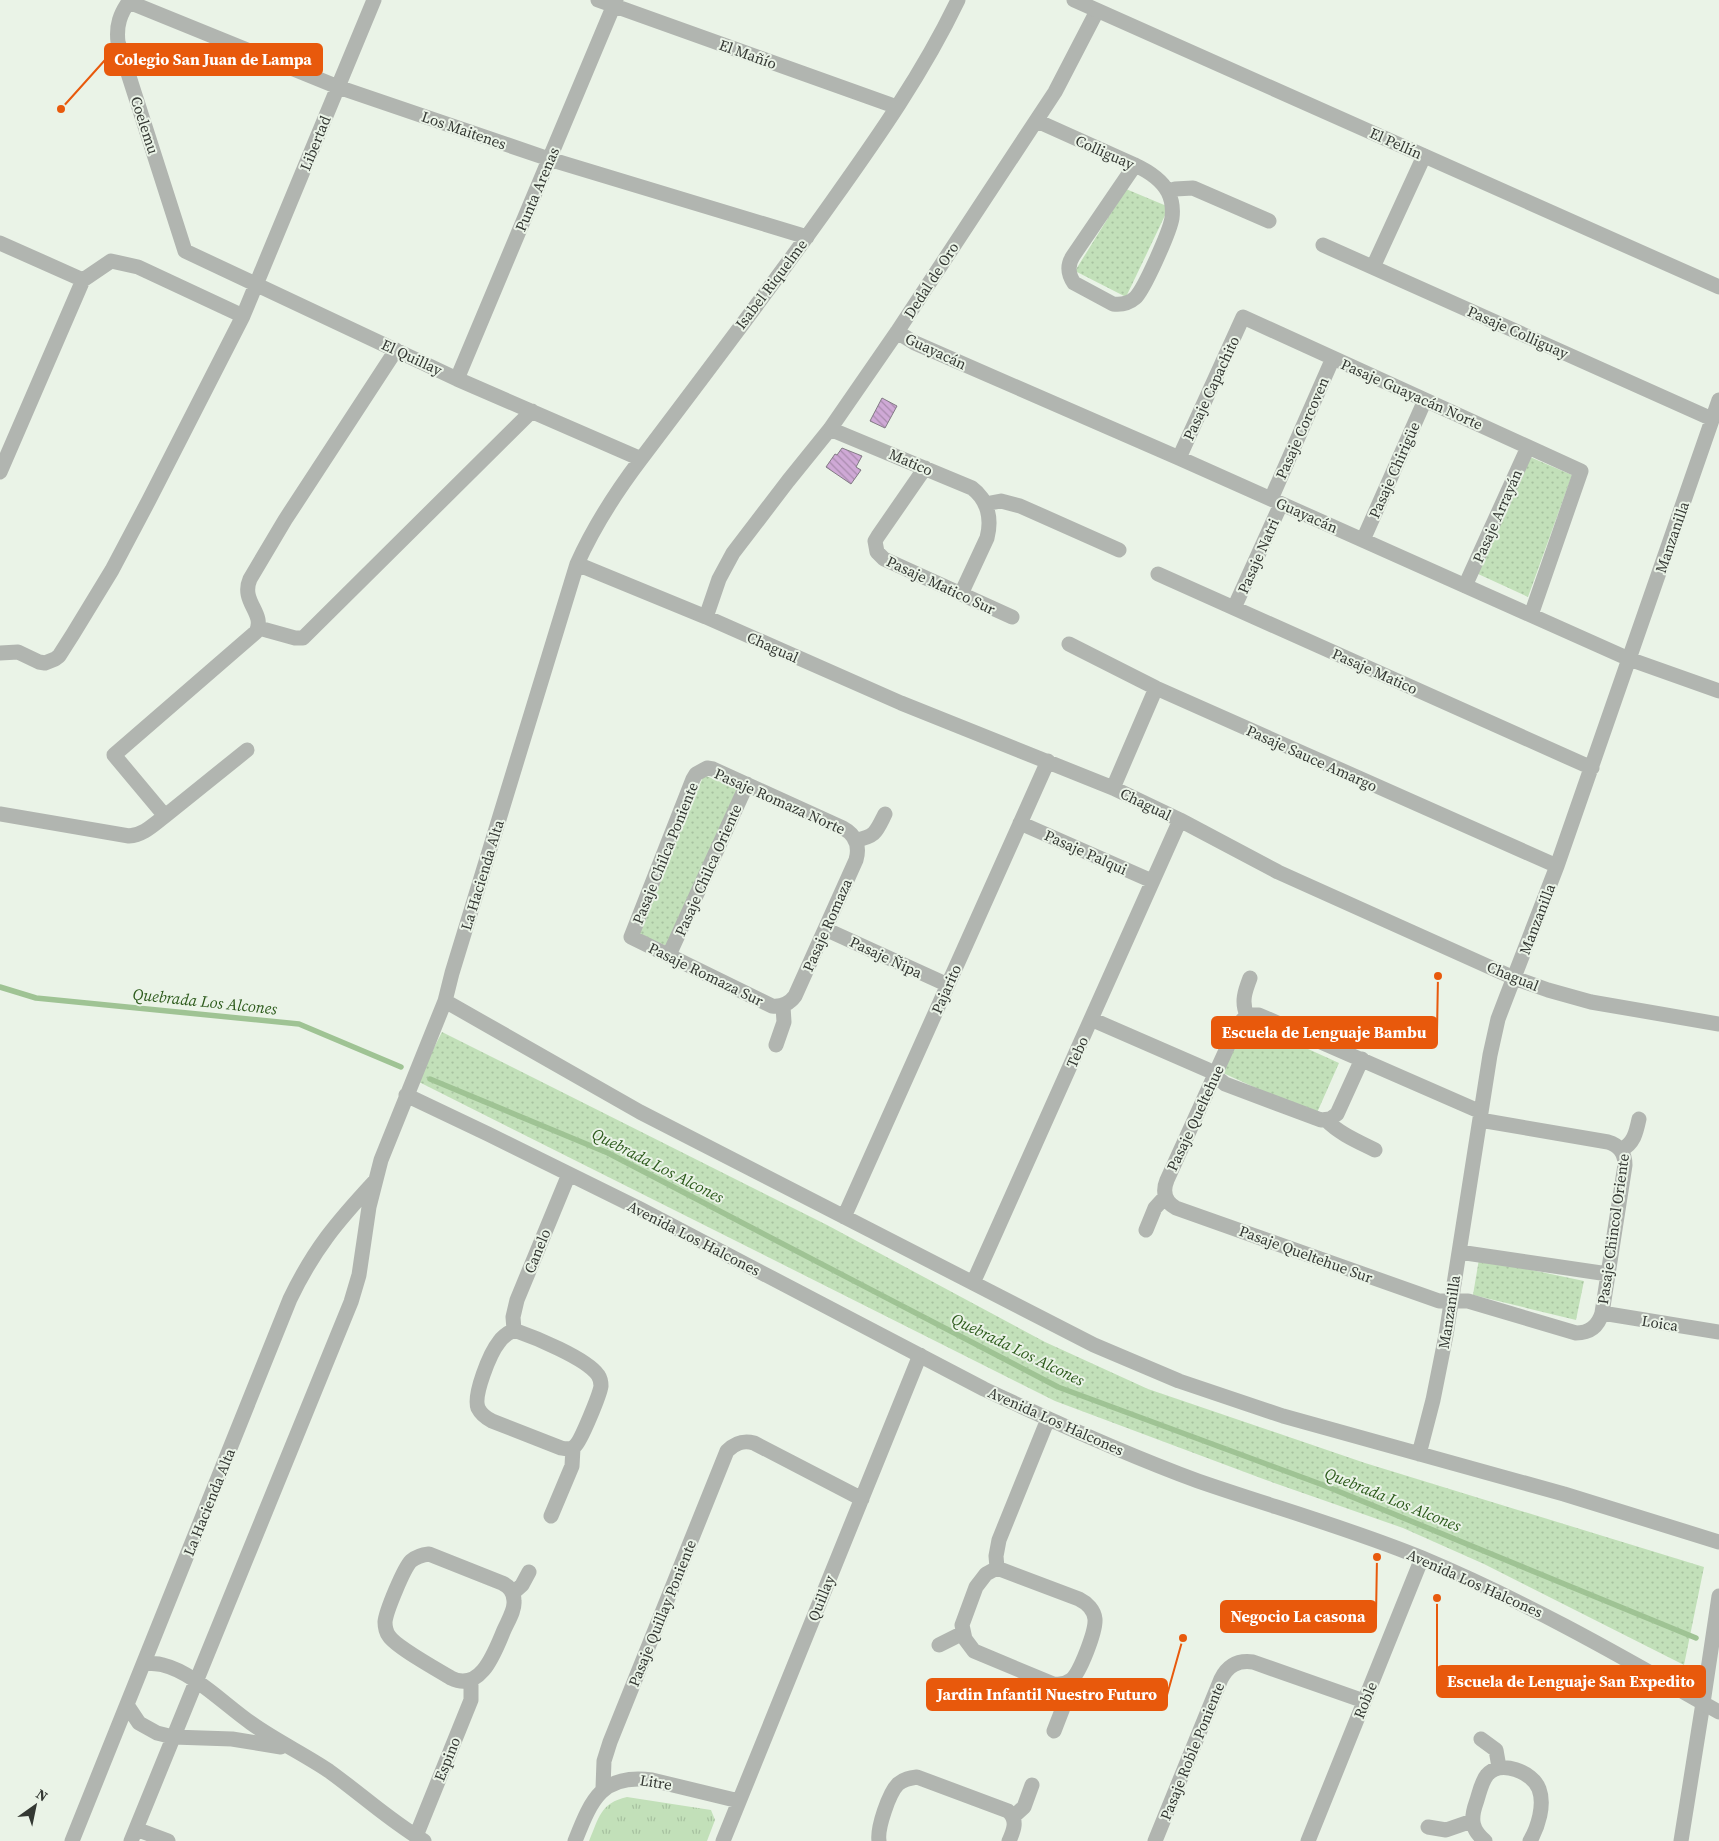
<svg xmlns="http://www.w3.org/2000/svg" width="1719" height="1841" viewBox="0 0 1719 1841" font-family="'Source Serif 4',serif">
<style>
.grass{fill:url(#grass-dots)}
.park{fill:url(#park-tufts)}
.lines{fill:none;stroke-linecap:round;stroke-linejoin:round}
.stream{stroke:#9fc394;stroke-width:5.5}
.building{fill:url(#building-back-hatch);stroke:#837b85}
.minor{stroke:#b1b5b0;stroke-width:15}
.tertiary{stroke:#b1b5b0;stroke-width:15}
.labels{text-anchor:middle;dominant-baseline:central;stroke-width:4;stroke-linejoin:round;paint-order:stroke}
.street-label{font-size:15px;fill:#343833;stroke:#eaf3e7}
.water-label{font-size:16px;font-style:italic;fill:#2b591a;stroke:#eaf3e7}
.leader{fill:none;stroke:#e8590c;stroke-width:2}
.callout-dot{fill:#e8590c;stroke:#eaf3e7;stroke-width:2}
.callout{fill:#e8590c;stroke:#e8590c;stroke-width:2}
.callout-label{font-size:16px;text-anchor:middle;font-weight:bold;fill:#fff}
</style>
<defs>
<pattern id="grass-dots" width="8" height="8" patternUnits="userSpaceOnUse" patternTransform="scale(1.25)"><rect width="8" height="8" fill="#c2e0b9"/><path d="M2 2h.1M6 6h.1" fill="none" stroke="#a7c1a0" stroke-width="1.8" stroke-linecap="round"/></pattern>
<pattern id="park-tufts" width="24" height="20" patternUnits="userSpaceOnUse" patternTransform="scale(1.25)"><rect width="24" height="20" fill="#c2e0b9"/><path d="M3 7l-1-3M5 7V3M7 7l1-3M15 17l-1-3M17 17v-4M19 17l1-3" fill="none" stroke="#a7c1a0"/></pattern>
<pattern id="building-back-hatch" width="6" height="6" patternUnits="userSpaceOnUse" patternTransform="scale(1.25)"><rect width="6" height="6" fill="#cfa9d6"/><path d="M-1 5l2 2M0 0l6 6M5-1l2 2" fill="none" stroke="#a98bae"/></pattern>
</defs>
<rect width="100%" height="100%" fill="#eaf3e7"/>
<!-- grass -->
<path class="grass" d="M1126,189L1169,207L1126,297L1075,271Z
M1530,457L1572,475L1528,597L1476,573Z
M704,775L737,789L669,947L636,933Z
M1246,1021L1339,1063L1316,1115L1223,1073Z
M442,1032L827,1225L1045,1342L1148,1389L1365,1463L1704,1567L1684,1665L1484,1564L1403,1528L1266,1480L1055,1401L417,1081Z
M1479,1259L1584,1281L1576,1320L1473,1295Z"/>
<!-- park -->
<path class="park" d="M627,1797L711,1810L715,1820L707,1841H589C599,1818 600,1803 627,1797Z"/>
<g class="lines">
<!-- stream -->
<path class="stream" d="M0,987L36,998L299,1024L401,1067
M430,1079L608,1153L1058,1387L1323,1485L1696,1638"/>
</g>
<!-- building -->
<path class="building" d="M882,398L897,406L885,428L870,421Z
M842,448L862,456L856,467L861,470L851,484L826,467L835,454L837,455Z"/>
<g class="lines">
<!-- minor -->
<path class="minor" d="M130,0C120,14 116,25 118,42L185,251L457,379L641,459
M598,0L897,107
M129,2L338,87L549,159L807,237
M1037,121L1135,165C1148,171 1161,179 1168,192C1172,200 1173,210 1172,218C1170,231 1144,290 1135,298C1128,304 1121,305 1113,304L1074,283C1068,274 1067,265 1073,256L1135,165
M1168,192L1175,189L1193,188L1269,221
M0,243L83,280
M1323,245L1712,419
M1373,267L1424,156
M897,332L915,343L1179,458L1629,659L1719,691
M457,379L616,0
M830,429L972,488C988,500 992,519 987,538L961,594
M1179,458L1243,317L1581,471L1531,615
M925,468L878,536L875,541L877,552L884,559L1012,617
M0,472L83,280L111,261L138,267L243,316
M1271,499L1333,358
M985,504L1001,501L1020,506L1119,550
M1363,540L1425,400
M577,564L706,617L901,703L1113,788L1180,820L1278,872L1514,978L1548,990L1591,1002L1719,1024
M1158,574L1592,768
M1465,586L1528,447
M1234,608L1281,504
M706,617L719,579L733,553L788,481L830,429L897,332L1055,92L1097,11
M259,628L295,638H303L532,411
M1069,644L1156,688L1557,866
M0,653L18,652L39,662L45,663L55,659L59,656L73,634L112,570L149,500L243,316L374,0
M247,750L165,816L114,755L256,632C266,613 240,602 250,579L285,520L396,350
M707,768L713,769L843,828C856,835 860,846 856,860L795,996C789,1004 782,1007 772,1006L631,937L693,779L696,774Z
M1113,788L1156,688
M0,814L129,836C144,835 154,824 165,816
M1020,823L1152,881
M856,840C876,836 876,832 885,814
M825,929L948,985
M669,955L747,784
M445,1001L640,1112L1094,1345L1179,1381L1283,1416L1564,1494L1719,1542
M1247,1015C1241,1002 1245,991 1250,978
M1091,1019L1208,1070L1225,1084L1321,1120L1330,1119L1337,1114L1362,1059
M776,1045L784,1022L783,1006
M406,1095L488,1134L638,1208L984,1389C1054,1422 1125,1454 1198,1481C1273,1507 1349,1528 1422,1558C1520,1599 1611,1650 1703,1703L1681,1841
M1326,1120C1340,1134 1357,1141 1375,1150
M1480,1120L1608,1142C1619,1145 1625,1153 1625,1165L1602,1313C1598,1327 1589,1333 1576,1333L1468,1301H1439L1176,1208C1165,1202 1162,1192 1167,1180L1237,1026L1247,1015H1259L1481,1112
M1621,1150C1634,1143 1636,1133 1639,1119
M844,1217L1048,761
M1146,1230L1155,1208L1165,1197
M1459,1252L1608,1274
M973,1283L1180,820
M1602,1313L1719,1332
M514,1330C534,1337 586,1358 598,1375C600,1378 601,1382 601,1386C600,1394 581,1441 575,1446C571,1450 566,1449 561,1448L492,1421C486,1418 481,1414 478,1408C473,1395 490,1353 499,1342C503,1336 508,1333 514,1330Z
M514,1330L513,1317L517,1300L569,1174
M1419,1454L1433,1400L1446,1335L1490,1055L1498,1019L1506,998L1557,866L1719,400
M551,1516L572,1466L573,1448
M429,1554L502,1583C509,1586 514,1592 514,1601C515,1610 508,1621 504,1630C495,1651 481,1693 451,1678C438,1670 396,1647 389,1636C386,1632 385,1627 385,1622C386,1611 404,1568 411,1561C417,1556 422,1555 429,1554Z
M997,1568L1079,1599C1087,1603 1094,1610 1095,1619C1096,1631 1080,1673 1071,1680C1066,1684 1060,1685 1053,1684L974,1651L965,1639L962,1625L976,1587L986,1574Z
M997,1568L996,1556L999,1540L1048,1419
M513,1593L522,1585L529,1572
M939,1645L963,1633
M144,1663C150,1664 157,1663 163,1665C193,1672 225,1705 251,1723C276,1741 304,1754 329,1771C361,1794 390,1821 424,1841
M127,1705L139,1723L157,1733L173,1737L232,1739L281,1747
M1054,1731L1066,1700L1065,1684
M1481,1739L1496,1750L1499,1767
M603,1788L604,1761L610,1742L727,1451C735,1443 743,1440 754,1443L862,1499
M1013,1817L1024,1807L1032,1785
M1428,1827L1446,1830L1472,1821
M136,1829L168,1841
M416,1836L471,1700V1680
M72,1841L290,1299C314,1249 337,1222 374,1182
M131,1841L351,1302L359,1275L369,1207L381,1160L445,1001L452,973L577,564C594,526 616,492 641,459C705,374 770,289 831,203C878,137 923,73 958,0
M575,1841C591,1801 601,1773 652,1780L739,1801
M723,1841L920,1355
M879,1841C877,1828 889,1793 898,1784C904,1779 910,1778 917,1777L1008,1811C1018,1820 1014,1830 1009,1841
M1155,1841L1221,1679C1228,1665 1238,1660 1253,1662L1364,1701
M1308,1841L1422,1558
M1485,1841C1472,1830 1470,1820 1476,1803C1479,1795 1481,1782 1487,1775C1500,1759 1533,1772 1539,1789C1545,1805 1538,1827 1530,1841"/>
<!-- tertiary -->
<path class="tertiary" d="M1074,0L1719,287
M1719,1596L1703,1703L1719,1712"/>
</g>
<g class="labels">
<!-- street labels -->
<g class="street-label">
<text transform="translate(748 54) rotate(20)">El Mañío</text>
<text transform="translate(145 125) rotate(72)">Coelemu</text>
<text transform="translate(464 130) rotate(19)">Los Maitenes</text>
<text transform="translate(315 143) rotate(-68)">Libertad</text>
<text transform="translate(1396 143) rotate(24)">El Pellín</text>
<text transform="translate(1105 152) rotate(24)">Colliguay</text>
<text transform="translate(537 189) rotate(-67)">Punta Arenas</text>
<text transform="translate(931 280) rotate(-57)">Dedal de Oro</text>
<text transform="translate(771 284) rotate(-53)">Isabel Riquelme</text>
<text transform="translate(1518 332) rotate(24)">Pasaje Colliguay</text>
<text transform="translate(936 351) rotate(25)">Guayacán</text>
<text transform="translate(412 357) rotate(25)">El Quillay</text>
<text transform="translate(1211 388) rotate(-65)">Pasaje Capachito</text>
<text transform="translate(1412 394) rotate(24)">Pasaje Guayacán Norte</text>
<text transform="translate(1302 428) rotate(-66)">Pasaje Corcoven</text>
<text transform="translate(911 462) rotate(23)">Matico</text>
<text transform="translate(1394 470) rotate(-66)">Pasaje Chirigüe</text>
<text transform="translate(1307 515) rotate(24)">Guayacán</text>
<text transform="translate(1497 516) rotate(-66)">Pasaje Arrayán</text>
<text transform="translate(1672 537) rotate(-71)">Manzanilla</text>
<text transform="translate(1258 556) rotate(-66)">Pasaje Natri</text>
<text transform="translate(941 585) rotate(25)">Pasaje Matico Sur</text>
<text transform="translate(773 647) rotate(24)">Chagual</text>
<text transform="translate(1375 671) rotate(24)">Pasaje Matico</text>
<text transform="translate(1312 758) rotate(24)">Pasaje Sauce Amargo</text>
<text transform="translate(780 801) rotate(24)">Pasaje Romaza Norte</text>
<text transform="translate(1146 804) rotate(26)">Chagual</text>
<text transform="translate(1086 852) rotate(24)">Pasaje Palqui</text>
<text transform="translate(665 853) rotate(-68)">Pasaje Chilca Poniente</text>
<text transform="translate(708 870) rotate(-66)">Pasaje Chilca Oriente</text>
<text transform="translate(482 875) rotate(-73)">La Hacienda Alta</text>
<text transform="translate(1537 919) rotate(-69)">Manzanilla</text>
<text transform="translate(827 925) rotate(-66)">Pasaje Romaza</text>
<text transform="translate(886 957) rotate(25)">Pasaje Ñipa</text>
<text transform="translate(706 974) rotate(26)">Pasaje Romaza Sur</text>
<text transform="translate(1513 976) rotate(22)">Chagual</text>
<text transform="translate(946 989) rotate(-66)">Pajarito</text>
<text transform="translate(1077 1052) rotate(-66)">Tebo</text>
<text transform="translate(1195 1118) rotate(-65)">Pasaje Queltehue</text>
<text transform="translate(1613 1229) rotate(-82)">Pasaje Chincol Oriente</text>
<text transform="translate(694 1238) rotate(27)">Avenida Los Halcones</text>
<text transform="translate(537 1251) rotate(-68)">Canelo</text>
<text transform="translate(1306 1254) rotate(20)">Pasaje Queltehue Sur</text>
<text transform="translate(1449 1312) rotate(-81)">Manzanilla</text>
<text transform="translate(1660 1323) rotate(9)">Loica</text>
<text transform="translate(1056 1421) rotate(24)">Avenida Los Halcones</text>
<text transform="translate(209 1502) rotate(-68)">La Hacienda Alta</text>
<text transform="translate(1475 1583) rotate(24)">Avenida Los Halcones</text>
<text transform="translate(821 1598) rotate(-68)">Quillay</text>
<text transform="translate(662 1613) rotate(-68)">Pasaje Quillay Poniente</text>
<text transform="translate(1365 1700) rotate(-68)">Roble</text>
<text transform="translate(1192 1751) rotate(-68)">Pasaje Roble Poniente</text>
<text transform="translate(447 1759) rotate(-68)">Espino</text>
<text transform="translate(656 1782) rotate(9)">Litre</text>
</g>
<!-- water labels -->
<g class="water-label">
<text transform="translate(205 1001) rotate(6)">Quebrada Los Alcones</text>
<text transform="translate(658 1165) rotate(27)">Quebrada Los Alcones</text>
<text transform="translate(1018 1349) rotate(26)">Quebrada Los Alcones</text>
<text transform="translate(1393 1499) rotate(22)">Quebrada Los Alcones</text>
</g>
</g>
<!-- callouts -->
<path class="leader" d="M61 109L105 60M1438 976L1437 1032M1377 1557L1376 1616M1437 1598L1437 1681M1183 1638L1167 1695"/>
<g class="callout-dot">
<circle cx="61" cy="109" r="5"/>
<circle cx="1438" cy="976" r="5"/>
<circle cx="1377" cy="1557" r="5"/>
<circle cx="1437" cy="1598" r="5"/>
<circle cx="1183" cy="1638" r="5"/>
</g>
<g class="callout">
<rect x="105" y="44" width="217" height="31" rx="5"/>
<rect x="1212" y="1017" width="225" height="31" rx="5"/>
<rect x="1221" y="1601" width="155" height="31" rx="5"/>
<rect x="1437" y="1666" width="268" height="31" rx="5"/>
<rect x="927" y="1679" width="240" height="31" rx="5"/>
</g>
<g class="callout-label">
<text x="213" y="65">Colegio San Juan de Lampa</text>
<text x="1324" y="1038">Escuela de Lenguaje Bambu</text>
<text x="1298" y="1622">Negocio La casona</text>
<text x="1571" y="1687">Escuela de Lenguaje San Expedito</text>
<text x="1047" y="1700">Jardin Infantil Nuestro Futuro</text>
</g>
<!-- north arrow -->
<g transform="translate(35 1806) rotate(33)" stroke="#eaf3e7" stroke-width="4" paint-order="stroke">
<path d="M0-4L9 19L0 12L-9 19Z" fill="#343833"/>
<text y="-8" font-size="14" font-weight="bold" text-anchor="middle" fill="#343833">N</text>
</g>
</svg>
